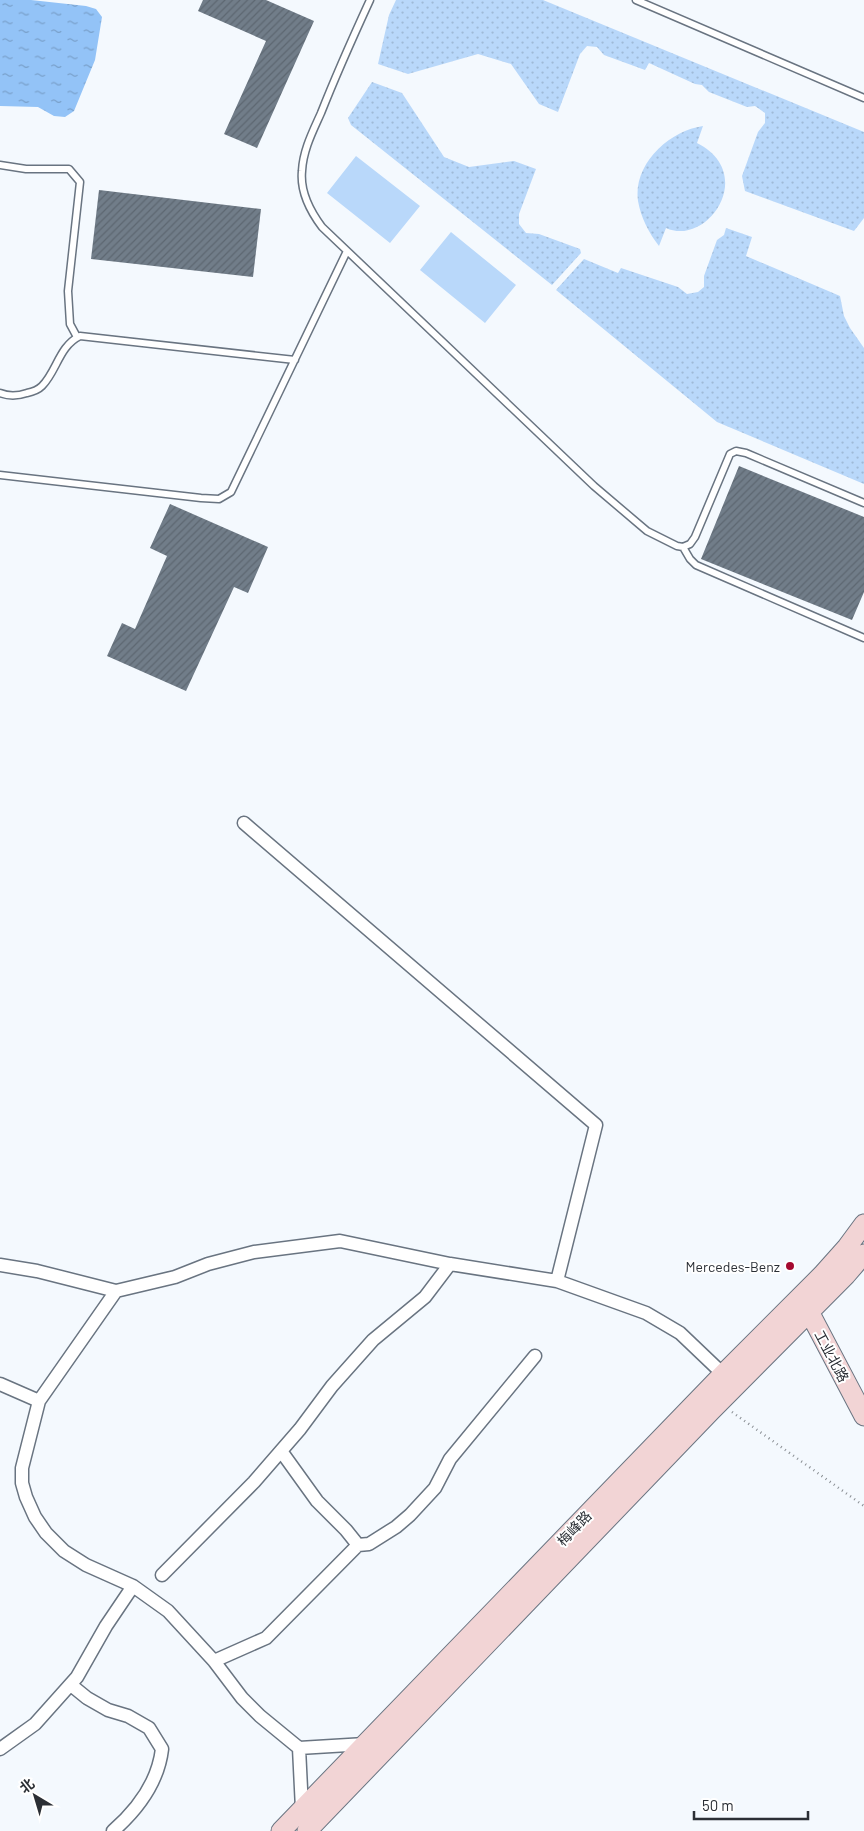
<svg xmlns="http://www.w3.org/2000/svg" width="864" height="1831" viewBox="0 0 864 1831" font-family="Barlow,'Noto Sans SC',sans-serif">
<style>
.grass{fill:url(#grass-dots)}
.pitch{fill:#b9d8fa}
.water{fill:url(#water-ripples)}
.building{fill:url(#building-hatch)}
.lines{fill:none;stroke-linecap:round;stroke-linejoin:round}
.service-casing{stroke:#697481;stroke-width:9}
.minor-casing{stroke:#697481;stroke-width:15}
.secondary-casing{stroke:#697481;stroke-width:21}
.path{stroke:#888d92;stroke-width:2.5;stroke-dasharray:1 4;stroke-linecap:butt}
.service{stroke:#fff;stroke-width:6}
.minor{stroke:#fff;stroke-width:12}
.secondary{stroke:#f2d4d5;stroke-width:19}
.poi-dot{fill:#a50a30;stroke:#fff;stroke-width:2}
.labels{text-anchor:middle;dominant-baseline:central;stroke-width:4;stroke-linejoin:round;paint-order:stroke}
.poi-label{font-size:14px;fill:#2b2f35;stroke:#fff;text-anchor:end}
.street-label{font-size:14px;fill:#2b2f35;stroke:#fff}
</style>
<defs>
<pattern id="grass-dots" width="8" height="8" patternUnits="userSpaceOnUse" patternTransform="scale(1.25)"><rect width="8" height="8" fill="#b9d8fa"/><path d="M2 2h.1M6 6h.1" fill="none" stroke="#9fbad7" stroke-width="1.8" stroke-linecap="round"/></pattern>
<pattern id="water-ripples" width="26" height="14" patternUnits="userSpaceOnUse" patternTransform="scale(1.25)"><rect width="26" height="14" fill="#93c3f7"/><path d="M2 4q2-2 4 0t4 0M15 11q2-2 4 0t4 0" fill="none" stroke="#789fc9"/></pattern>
<pattern id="building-hatch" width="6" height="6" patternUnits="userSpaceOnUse" patternTransform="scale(1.25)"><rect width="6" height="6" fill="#717d89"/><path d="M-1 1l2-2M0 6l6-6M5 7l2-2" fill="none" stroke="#5d6771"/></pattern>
</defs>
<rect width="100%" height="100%" fill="#f4f9fe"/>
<!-- grass -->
<path class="grass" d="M396,0H543L864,132V218L854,231L745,191L742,176L758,132L765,123V113L755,106L747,107L709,92L702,85L695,84L649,63L645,70L604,55L597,47L587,46L580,54L558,112L539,104L511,64L478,54L408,74L378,64L389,15Z
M372,82L402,93L444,157L469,167L514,161L536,169L519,214V224L526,233L539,234L580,249L581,253L552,285L351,125L348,118Z
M703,126L697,143C758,174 707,247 666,228L659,246C649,233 641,218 638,201C633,164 669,131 703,126Z
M726,228L752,237L746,256L840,296L844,316L850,328L864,348V484L717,422L556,290L584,259L618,273L621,268L678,287L687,294L698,292L704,287V276L717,240L724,235Z"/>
<!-- pitch -->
<path class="pitch" d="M356,156L420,206L390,243L327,193Z
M451,232L516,285L485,323L420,270Z"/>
<!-- water -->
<path class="water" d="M0,0H31L86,6L96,9L102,17L95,60L74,111L65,117L54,116L38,107L0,106Z"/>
<!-- building -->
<path class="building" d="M203,0H266L314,21L257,148L224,134L266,41L198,11Z
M99,190L261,209L253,277L91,259Z
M739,466L864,517V592L852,620L701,559Z
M170,504L268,547L248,593L234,587L186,691L107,656L122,623L135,629L167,556L150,548Z"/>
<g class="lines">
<!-- service casing -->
<g class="service-casing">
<path id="service" d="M370,0C353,37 336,75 321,113C313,131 303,150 302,171C300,191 310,211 322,227L594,486L647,531L677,546L683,547L690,544L695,537L730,454L736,451L746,453L864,503
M636,0L864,98
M0,165L26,169H69L80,182L68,291L70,324L77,337
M0,393C10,397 18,396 27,393C32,392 38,390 42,386C57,371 59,346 80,336L295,360
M0,475L201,498L219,499L231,492L347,251
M683,547L690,559L696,565L864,638"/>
</g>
<!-- minor casing -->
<g class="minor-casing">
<path id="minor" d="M244,823L596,1125L557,1281
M0,1265L37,1271L116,1291L175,1277L208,1264L254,1252L340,1241L450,1264L557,1281L646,1313L680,1333L723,1374
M116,1291L39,1401L22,1468V1483L26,1497L35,1517L46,1533L64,1551L86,1565L133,1586L168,1611L214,1661L242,1698L260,1716L299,1748L365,1744
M0,1384L39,1401
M281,1451L317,1501L346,1530L358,1545
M162,1575L254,1482L300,1429L332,1386L373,1340L425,1297L450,1264
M214,1661L266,1638L358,1545L369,1544L396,1527L410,1515L435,1488L450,1459L535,1356
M71,1685L87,1698L108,1710L128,1716L149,1728L162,1749C158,1783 138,1809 113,1831
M299,1748L302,1809
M0,1749L35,1724L77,1677L106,1626L133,1586"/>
</g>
<!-- secondary casing -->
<g class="secondary-casing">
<path id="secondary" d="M804,1302L864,1416
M281,1831L723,1374L822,1275L847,1247L864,1224
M307,1831L711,1411L846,1275L864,1254"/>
</g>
<!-- path -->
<path class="path" d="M732,1412L864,1506"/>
<!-- service -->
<use href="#service" class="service"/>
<!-- minor -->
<use href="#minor" class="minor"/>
<!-- secondary -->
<use href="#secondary" class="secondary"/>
</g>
<!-- markers -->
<circle class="poi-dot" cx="790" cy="1266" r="5"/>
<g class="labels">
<!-- poi labels -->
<g class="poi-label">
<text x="780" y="1266">Mercedes-Benz</text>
</g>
<!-- street labels -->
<g class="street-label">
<text transform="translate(832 1356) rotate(62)">工业北路</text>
<text transform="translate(574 1528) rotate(-46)">梅峰路</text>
</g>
</g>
<!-- north arrow -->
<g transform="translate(35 1796) rotate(322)" stroke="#ffffff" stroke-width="4" paint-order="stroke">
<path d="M0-4L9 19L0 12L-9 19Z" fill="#2b2f35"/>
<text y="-8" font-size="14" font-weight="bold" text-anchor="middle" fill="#2b2f35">北</text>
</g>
<!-- scale -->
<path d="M694 1811v8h114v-8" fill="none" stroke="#2b2f35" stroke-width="2.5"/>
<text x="702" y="1811" font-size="15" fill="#2b2f35" stroke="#ffffff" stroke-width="4" paint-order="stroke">50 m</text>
</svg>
